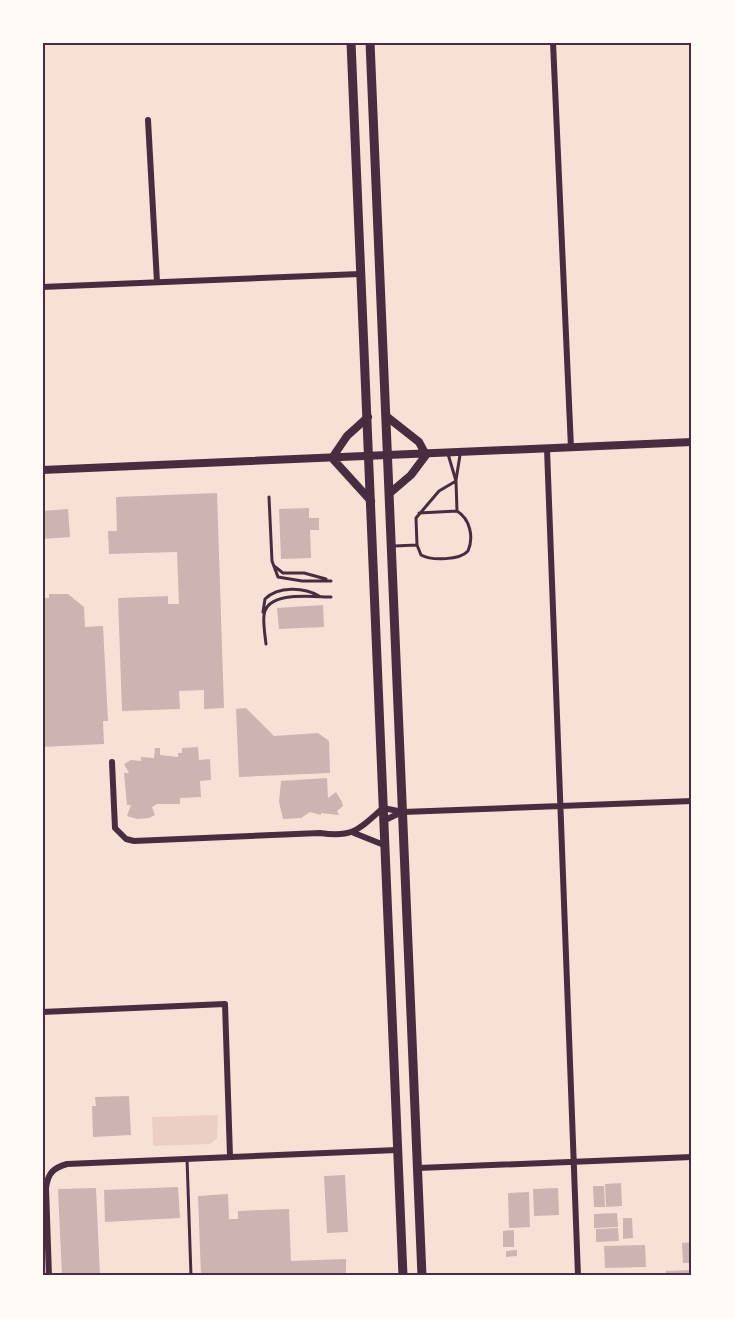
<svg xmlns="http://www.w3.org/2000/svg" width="734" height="1318" viewBox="0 0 734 1318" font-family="Barlow,sans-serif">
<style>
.green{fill:#ebcfc5}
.building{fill:#ccb4b1}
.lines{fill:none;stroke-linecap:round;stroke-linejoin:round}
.service{stroke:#4a2c40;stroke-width:3}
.minor{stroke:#4a2c40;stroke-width:6}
.secondary{stroke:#4a2c40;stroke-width:8}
.primary{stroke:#4a2c40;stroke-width:9}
.neatline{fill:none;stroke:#4a2c40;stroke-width:2}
</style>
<rect width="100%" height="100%" fill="#f7e1d7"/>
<!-- green -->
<path class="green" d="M218,1115L217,1138L210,1144L153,1146L152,1117Z"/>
<!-- building -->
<path class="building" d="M217,493L224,708L204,709V690L179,691L180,709L122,711L118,598L168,596V604H179L177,552L109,554L108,531H117L116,497Z
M309,508V518H319V530H310L311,558L281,559L279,509Z
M68,509L70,537L42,539V511Z
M49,594H68L84,607L85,627L103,626L108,721H103L104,744L42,747V598H49Z
M323,605L324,627L279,629L277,608Z
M246,708L274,736L318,733L329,741L330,773L239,777L236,709Z
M198,747L199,760L210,759L211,780L200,781L201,797L180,798V804H157L152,807L155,815L149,818L137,819L127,816L131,805H127L124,773H129L124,764L131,760L141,761V757L154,758L155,748H160V755L178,757V753H182V748Z
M327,778L328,798L336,792L342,802L343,806L337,811L339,815L321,813V815L310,812L301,818L283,819L279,802L281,781Z
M129,1096L131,1135L93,1137L92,1106H96L95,1097Z
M345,1175L348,1232L327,1233L324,1176Z
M621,1183L622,1206L606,1207L605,1184Z
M593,1186H604L605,1207H594Z
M178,1187L180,1218L105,1222L104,1190Z
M96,1188L100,1276H62L58,1189Z
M558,1188L559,1215L534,1216L533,1189Z
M529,1192L530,1227L509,1228L508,1193Z
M228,1194L229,1219H238V1211L289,1209L291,1261L346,1259V1276H201L198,1196Z
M617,1213L618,1227L594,1228V1214Z
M623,1218H632L633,1238L623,1239Z
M618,1228L619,1241L596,1242V1229Z
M514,1230V1247H503V1231Z
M692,1242V1263H683L682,1243Z
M645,1245L646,1267L605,1268L604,1246Z
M517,1250V1256L506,1257V1251Z
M692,1270V1276H666V1271Z
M630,1273V1276H605V1274Z"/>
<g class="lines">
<!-- service -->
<path class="service" d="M456,480L460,455
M456,481L439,491L416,518L417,545L421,555C432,561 460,560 468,551C474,537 470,519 457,511
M269,497L272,561L278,577L302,581H331
M419,513L457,511L456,481L448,454
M394,546L417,545
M274,566L283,573H304L326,579
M263,612L265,599C278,586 304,587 319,596
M266,644C265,635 263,624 264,615C267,590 314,597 331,597
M187,1158L191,1276"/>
<!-- minor -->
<path class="minor" d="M553,42L571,448
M148,120L157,282
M42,287L360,274
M547,449L578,1276
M112,762L115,828L126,839L134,841L320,833C354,838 359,829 383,808L403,812L692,801
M383,821L402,812
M354,833L384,845
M42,1012L225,1004L230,1156
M418,1168L692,1157
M49,1276L46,1188C48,1173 53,1168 67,1164L397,1150"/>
<!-- secondary -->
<path class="secondary" d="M386,416L419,442L426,455
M332,458L371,501
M332,458L347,436L368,417
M42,470L692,442
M390,493L411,475L426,455"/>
<!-- primary -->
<path class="primary" d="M351,42L403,1276
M370,42L422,1276"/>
</g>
<!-- border -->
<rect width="734" height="1318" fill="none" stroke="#fffaf5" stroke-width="87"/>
<rect x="44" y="44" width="646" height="1230" class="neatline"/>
</svg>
